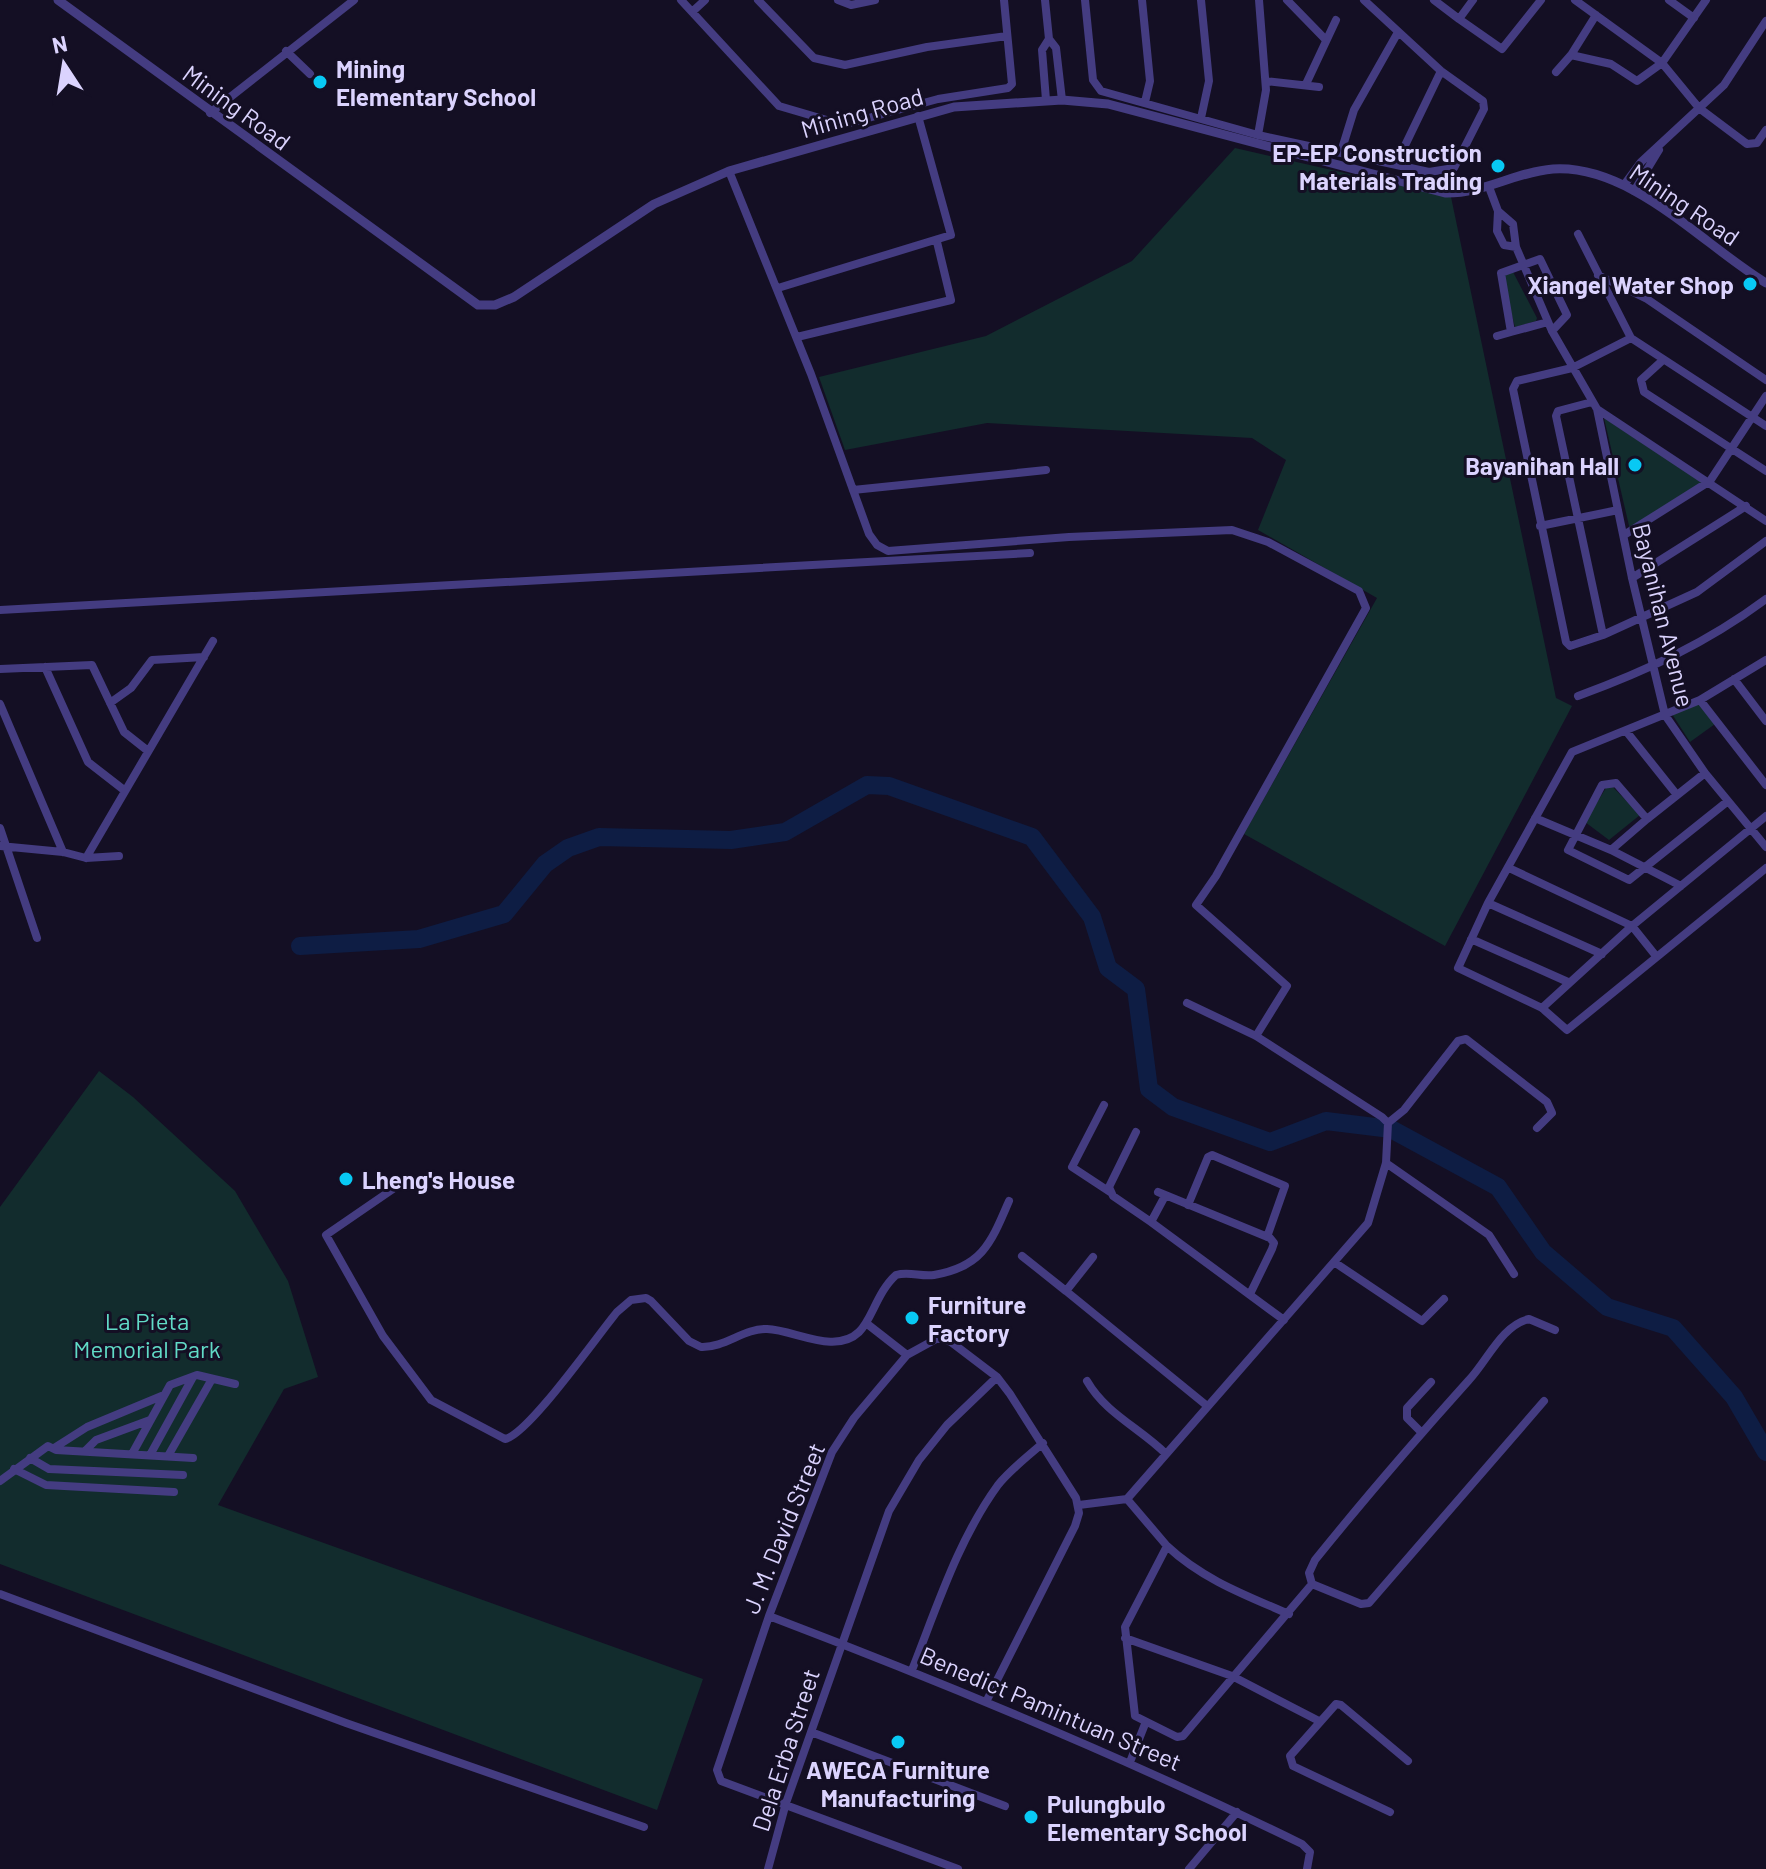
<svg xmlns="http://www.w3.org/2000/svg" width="1766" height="1869" viewBox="0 0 1766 1869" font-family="Barlow,sans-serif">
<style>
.green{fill:#122c2d}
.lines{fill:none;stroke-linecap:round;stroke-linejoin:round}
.river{stroke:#0e1d44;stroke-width:18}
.minor{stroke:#443c81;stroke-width:8}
.tertiary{stroke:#443c81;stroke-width:9}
.poi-dot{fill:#08c9f4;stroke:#140f24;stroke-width:3}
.labels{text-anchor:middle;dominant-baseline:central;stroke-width:6;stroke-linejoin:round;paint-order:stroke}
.poi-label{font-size:24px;font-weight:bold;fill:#dbd3fe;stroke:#140f24;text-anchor:start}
.street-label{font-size:24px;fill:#dbd3fe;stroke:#140f24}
.park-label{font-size:24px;fill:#61dbc7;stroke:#140f24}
</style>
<rect width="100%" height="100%" fill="#140f24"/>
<!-- green -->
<path class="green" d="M1235,148L1451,197L1556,698L1572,706L1445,946L1244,834L1377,598L1258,530L1286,460L1252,438L987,423L845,450L819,377L986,336L1132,261Z
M1513,272L1537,318L1536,321L1515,327L1501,275Z
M1604,418L1703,483L1630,530Z
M1699,703L1715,724L1690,742L1672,714Z
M1609,783L1640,815L1609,840L1585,822Z
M99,1071L133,1097L235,1191L288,1281L318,1377L284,1389L218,1505L703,1679L657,1810L0,1564V1207Z"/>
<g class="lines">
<!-- river -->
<path class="river" d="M300,946L419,939L504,914L545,864L568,848L599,837L731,840L785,832L867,785L889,786L1032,837L1092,917L1108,968L1136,989L1149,1089L1173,1107L1270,1142L1326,1121L1391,1129L1498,1187L1543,1252L1607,1307L1673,1328L1734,1397L1766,1452"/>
<!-- minor -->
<path class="minor" d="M681,0L779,106L837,123H850L938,99L1008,88L1012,84L1004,0
M758,0L814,58L845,65L927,47L1007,36
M838,0L851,5L875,0
M1045,0L1049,39L1056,48L1062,100
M1085,0L1093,80L1101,91L1258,135L1429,172L1454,168L1484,109L1483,101L1441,71L1364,0
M1142,0L1150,81L1145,102
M1287,0L1325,39
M1434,0L1459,19
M1473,0L1459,19L1502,49L1541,0
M1575,0L1662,63L1699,108L1747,144L1757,143L1766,130
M1669,0L1694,18
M692,12L705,0
M1596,15L1571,55L1611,64L1637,81L1662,63L1706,0
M286,51L310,74
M1556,72L1571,55
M1266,81L1319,87
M1306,84L1336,20
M1046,100L1042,50L1049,39
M210,113L354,0
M1201,118L1209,81L1201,0
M1258,135L1266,90L1259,0
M1341,152L1354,110L1397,34
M1396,164L1441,71
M729,171L811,374L869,534L877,545L888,551L1069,537L1232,530L1268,542L1359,591L1366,608L1216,876L1196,905L1287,986L1256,1036
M1624,185L1641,162L1724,85L1766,21
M1489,187L1498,211L1497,231L1504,245L1516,247
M1634,191L1659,150
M1498,211L1513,224L1516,247L1552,331L1597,409L1766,521
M1578,234L1631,338L1572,368L1517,381L1513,389L1566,642L1570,646L1603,635L1697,592L1766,541
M1598,275L1647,299L1766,380
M778,288L951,235L918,116
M1548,322L1511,332L1501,273L1540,259L1567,315L1552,331
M1497,336L1511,332
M797,337L951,300L937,242
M1631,338L1766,426
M1663,360L1641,380L1644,392L1766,471
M1592,402L1558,411L1556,416L1603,635
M1597,409L1632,578L1665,715L1705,773L1766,847
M853,490L1046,470
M1540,526L1618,510
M1624,535L1710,481L1766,396
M1632,578L1746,506
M0,610L1030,553
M1766,660L1700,700L1572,752L1488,903L1458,968L1542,1008L1567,1030L1766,868
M45,667L88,762L124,790
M0,669L92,665L124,732L148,751
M1734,679L1766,721
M1578,696C1646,671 1707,643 1766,599
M1700,700L1766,785
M110,703L131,688L152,660L204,657
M0,704L63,852
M1626,731L1677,795
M1705,773L1647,819L1616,783L1602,785L1568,850L1629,880L1728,801
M1535,818L1611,850L1681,886
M0,828L37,938
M0,846L63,852L86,858L119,856
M1611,850L1647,819
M86,858L213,641
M1509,868L1632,926L1656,956
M1488,903L1602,954
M1471,939L1568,982
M1187,1003L1256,1036L1382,1117L1388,1123L1386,1163L1368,1223L1127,1499L1167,1546L1125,1627L1135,1716L1177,1737L1183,1736L1312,1584L1309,1573L1315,1560C1365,1498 1416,1439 1469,1380C1487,1361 1502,1325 1529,1319L1555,1330
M1542,1008L1632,926L1766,816
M1104,1105L1072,1167L1110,1192
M1388,1123L1404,1110L1458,1041L1466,1039L1547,1102L1552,1113L1537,1128
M1136,1132L1109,1187L1113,1196L1151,1222
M1386,1163L1489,1235L1514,1274
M409,1178L326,1235L383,1336L431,1400L505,1439C528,1435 597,1336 617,1312L631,1300L646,1298L651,1301L689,1341L701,1347C725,1348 744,1328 767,1329C795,1330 835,1355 859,1332C872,1320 877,1292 896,1275C909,1271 921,1277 934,1275C982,1267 991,1243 1009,1201
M1158,1192L1270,1238L1274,1243L1272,1249L1250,1294
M1165,1196L1151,1222L1284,1320
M1188,1205L1208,1157L1212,1155L1285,1186L1267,1237
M1022,1256L1066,1291
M1093,1257L1066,1291L1206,1405
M1334,1262L1422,1321L1444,1299
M866,1323L907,1355
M1087,1381C1106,1414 1140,1428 1166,1454
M1420,1431L1407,1418V1408L1431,1382
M54,1448L87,1427L164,1395
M85,1451L96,1440L150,1420
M132,1454L170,1385L197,1375L235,1384
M150,1455L193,1377
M168,1456L212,1379
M30,1458L49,1469L183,1475
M14,1469L46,1485L174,1492
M0,1481L48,1446L56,1450L193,1458
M1079,1505L1127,1499
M1167,1546C1202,1579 1245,1595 1289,1614
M1312,1584L1361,1604L1369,1603L1544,1401
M0,1594L346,1723L644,1827
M769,1616C950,1685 1128,1759 1302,1844L1310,1852L1307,1869
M1125,1638L1232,1676L1319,1721
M912,1670C937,1607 958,1540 998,1485C1010,1470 1028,1456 1043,1443
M811,1732L1005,1806
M1130,1762L1145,1724
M1390,1812L1293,1766L1290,1756L1336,1704L1341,1705L1408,1761
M768,1869L786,1803L889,1511L919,1460L947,1425L997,1377
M958,1869L721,1781L717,1770L769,1616L832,1452L854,1418L907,1355L938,1338L951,1342L997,1377L1010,1394L1076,1498L1079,1513L1075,1526L987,1700
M1189,1869L1237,1812"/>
<!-- tertiary -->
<path class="tertiary" d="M58,0L478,305H495L514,297L654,204L729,171L954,107L1062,100L1108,104L1445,193C1483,194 1515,172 1553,169C1631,164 1703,245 1766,283"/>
</g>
<!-- markers -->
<g class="poi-dot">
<circle cx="320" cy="82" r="8"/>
<circle cx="1498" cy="166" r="8"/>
<circle cx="1750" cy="284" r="8"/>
<circle cx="1635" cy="465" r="8"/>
<circle cx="346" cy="1179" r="8"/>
<circle cx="912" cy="1318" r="8"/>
<circle cx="898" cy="1742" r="8"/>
<circle cx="1031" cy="1817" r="8"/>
</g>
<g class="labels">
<!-- poi labels -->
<g class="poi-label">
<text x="336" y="68">Mining<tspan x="336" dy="28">Elementary School</tspan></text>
<text x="1482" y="152" text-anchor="end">EP-EP Construction<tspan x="1482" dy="28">Materials Trading</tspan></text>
<text x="1734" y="284" text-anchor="end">Xiangel Water Shop</text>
<text x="1619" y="465" text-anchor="end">Bayanihan Hall</text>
<text x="362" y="1179">Lheng's House</text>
<text x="928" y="1304">Furniture<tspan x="928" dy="28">Factory</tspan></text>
<text x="898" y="1769" text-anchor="middle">AWECA Furniture<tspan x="898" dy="28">Manufacturing</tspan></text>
<text x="1047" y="1803">Pulungbulo<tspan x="1047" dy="28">Elementary School</tspan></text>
</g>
<!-- street labels -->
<g class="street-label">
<text transform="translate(237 107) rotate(36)">Mining Road</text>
<text transform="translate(862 112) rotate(-16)">Mining Road</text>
<text transform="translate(1685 204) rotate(34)">Mining Road</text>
<text transform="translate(1664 615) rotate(76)">Bayanihan Avenue</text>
<text transform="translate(783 1528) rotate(-68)">J. M. David Street</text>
<text transform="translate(1051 1708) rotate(23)">Benedict Pamintuan Street</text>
<text transform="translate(785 1750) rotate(-72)">Dela Erba Street</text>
</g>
<!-- park labels -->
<g class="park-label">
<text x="147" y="1320">La Pieta<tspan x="147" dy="28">Memorial Park</tspan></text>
</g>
</g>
<!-- north arrow -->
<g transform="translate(64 64) rotate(348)" stroke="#140f24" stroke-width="6" paint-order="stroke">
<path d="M0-6L14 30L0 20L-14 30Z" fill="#dbd3fe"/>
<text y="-12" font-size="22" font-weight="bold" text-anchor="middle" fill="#dbd3fe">N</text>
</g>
</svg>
